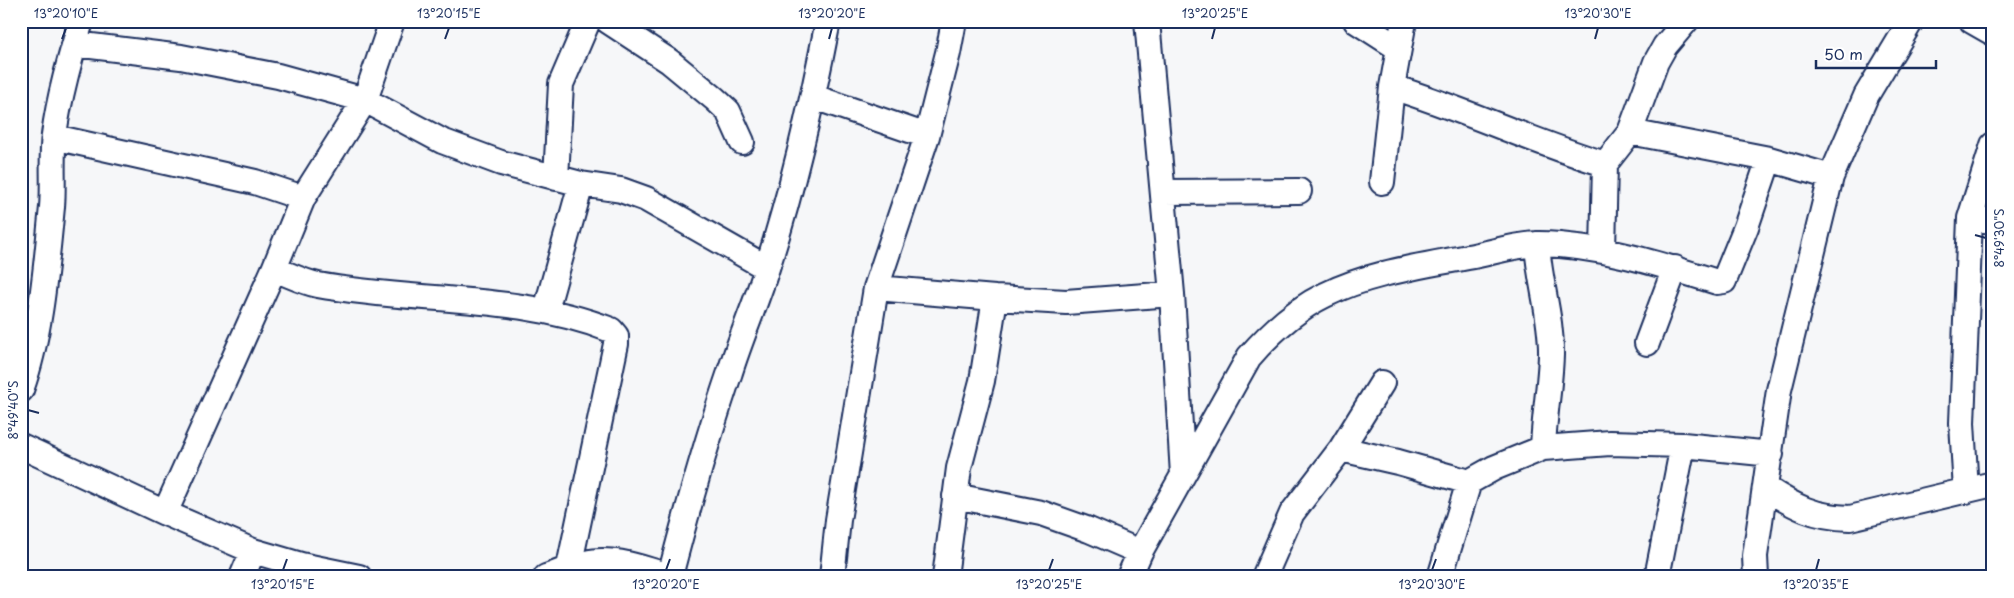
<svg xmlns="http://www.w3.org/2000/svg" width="2014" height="598" viewBox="0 0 2014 598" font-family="'Playpen Sans',sans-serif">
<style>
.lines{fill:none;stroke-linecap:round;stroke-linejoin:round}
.minor-casing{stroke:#1b2f5e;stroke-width:28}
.minor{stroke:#fff;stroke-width:24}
.ticks{fill:none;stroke:#1b2f5e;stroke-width:2}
.neatline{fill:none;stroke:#1b2f5e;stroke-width:2}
.ticks-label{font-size:12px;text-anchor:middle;fill:#1b2f5e}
</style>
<rect width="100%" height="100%" fill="#f6f7f9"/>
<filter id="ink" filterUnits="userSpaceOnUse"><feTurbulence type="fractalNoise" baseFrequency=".02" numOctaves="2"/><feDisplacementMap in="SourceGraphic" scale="10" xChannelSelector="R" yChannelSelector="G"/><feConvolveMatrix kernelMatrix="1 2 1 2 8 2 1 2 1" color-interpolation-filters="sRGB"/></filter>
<g filter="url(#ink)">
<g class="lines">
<!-- minor casing -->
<g class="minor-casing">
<path id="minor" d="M608,21L669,61L715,99L728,111L742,142
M1147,21L1172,294L1183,475
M1356,21L1398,48
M1972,21L1993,33
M75,44L181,57L278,76L365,100L442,141L501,163L581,184L621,190L646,199L767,268
M1392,87C1464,109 1532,142 1605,164L1630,132L1769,159L1831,177
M814,97L927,136
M1630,132L1656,62L1665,46L1686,21
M54,137L255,182L303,198
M556,178L561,84L588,21
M1382,182L1392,87L1404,21
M1163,192L1299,191
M1970,218L1993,221
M1537,244C1539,281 1552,318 1551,355C1550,386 1544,417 1543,448
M1603,251L1605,164
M274,269C288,274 303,282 318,285C415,303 517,293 611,330L616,336V344L569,567
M876,288L995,298L1066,302L1172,294
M546,310L581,184
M1647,343L1675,268
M21,390C41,335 46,266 52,207C54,184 51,159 54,135C59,97 70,59 81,21
M21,446L165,513L253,551L301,565L359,577
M1341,449L1398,462L1469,482
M1766,488C1795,507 1814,517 1850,518L1993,484
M1966,491L1962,423L1970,218L1993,145
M955,496L1041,513L1089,530L1140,552
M165,513L274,269L303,198L365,100L392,21
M670,576C688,507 707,439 730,372C741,337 756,303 767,268C793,188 812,104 828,21
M242,577L253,551
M546,577C561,572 574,565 590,562C619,557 647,571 675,577
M832,577L838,520L876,288L927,136L948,53L954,21
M945,577L959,468L982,381L995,298
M1129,577L1140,552L1249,357C1270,333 1296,309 1325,295C1369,273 1421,266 1468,257C1491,253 1517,244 1539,244C1600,245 1660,264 1717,282L1724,281L1746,227L1769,159
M1264,577L1292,513L1341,449L1382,383
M1440,577L1469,482L1494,468L1543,448L1610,443L1683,445L1771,454
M1657,577L1683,445
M1756,577L1755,556L1779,390L1831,177L1866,96L1911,21"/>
</g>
<!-- minor -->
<use href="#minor" class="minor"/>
</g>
</g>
<!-- ticks -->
<path class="ticks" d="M62,39L66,28M445,39L449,28M829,39L832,28M1212,39L1215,28M1595,39L1598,28M1975,235L1986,238M28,410L39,413M283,570L287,559M666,570L670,559M1049,570L1053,559M1432,570L1436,559M1816,570L1819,559"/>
<!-- margin -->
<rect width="2014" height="598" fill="none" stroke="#fff" stroke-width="55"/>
<!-- scale -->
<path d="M1816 60v8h120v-8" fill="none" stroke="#1b2f5e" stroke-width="2.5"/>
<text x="1824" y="60" font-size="15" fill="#1b2f5e" stroke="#ffffff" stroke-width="4" paint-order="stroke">50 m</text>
<rect x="28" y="28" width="1958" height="542" class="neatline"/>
<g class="ticks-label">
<text x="66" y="18">13°20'10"E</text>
<text x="449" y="18">13°20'15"E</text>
<text x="832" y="18">13°20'20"E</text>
<text x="1215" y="18">13°20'25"E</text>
<text x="1598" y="18">13°20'30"E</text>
<text transform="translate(2000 238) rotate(-90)" y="4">8°49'30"S</text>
<text transform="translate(14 410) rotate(-90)" y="4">8°49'40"S</text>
<text x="283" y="589">13°20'15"E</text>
<text x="666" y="589">13°20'20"E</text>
<text x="1049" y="589">13°20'25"E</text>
<text x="1432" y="589">13°20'30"E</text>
<text x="1816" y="589">13°20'35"E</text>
</g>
</svg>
